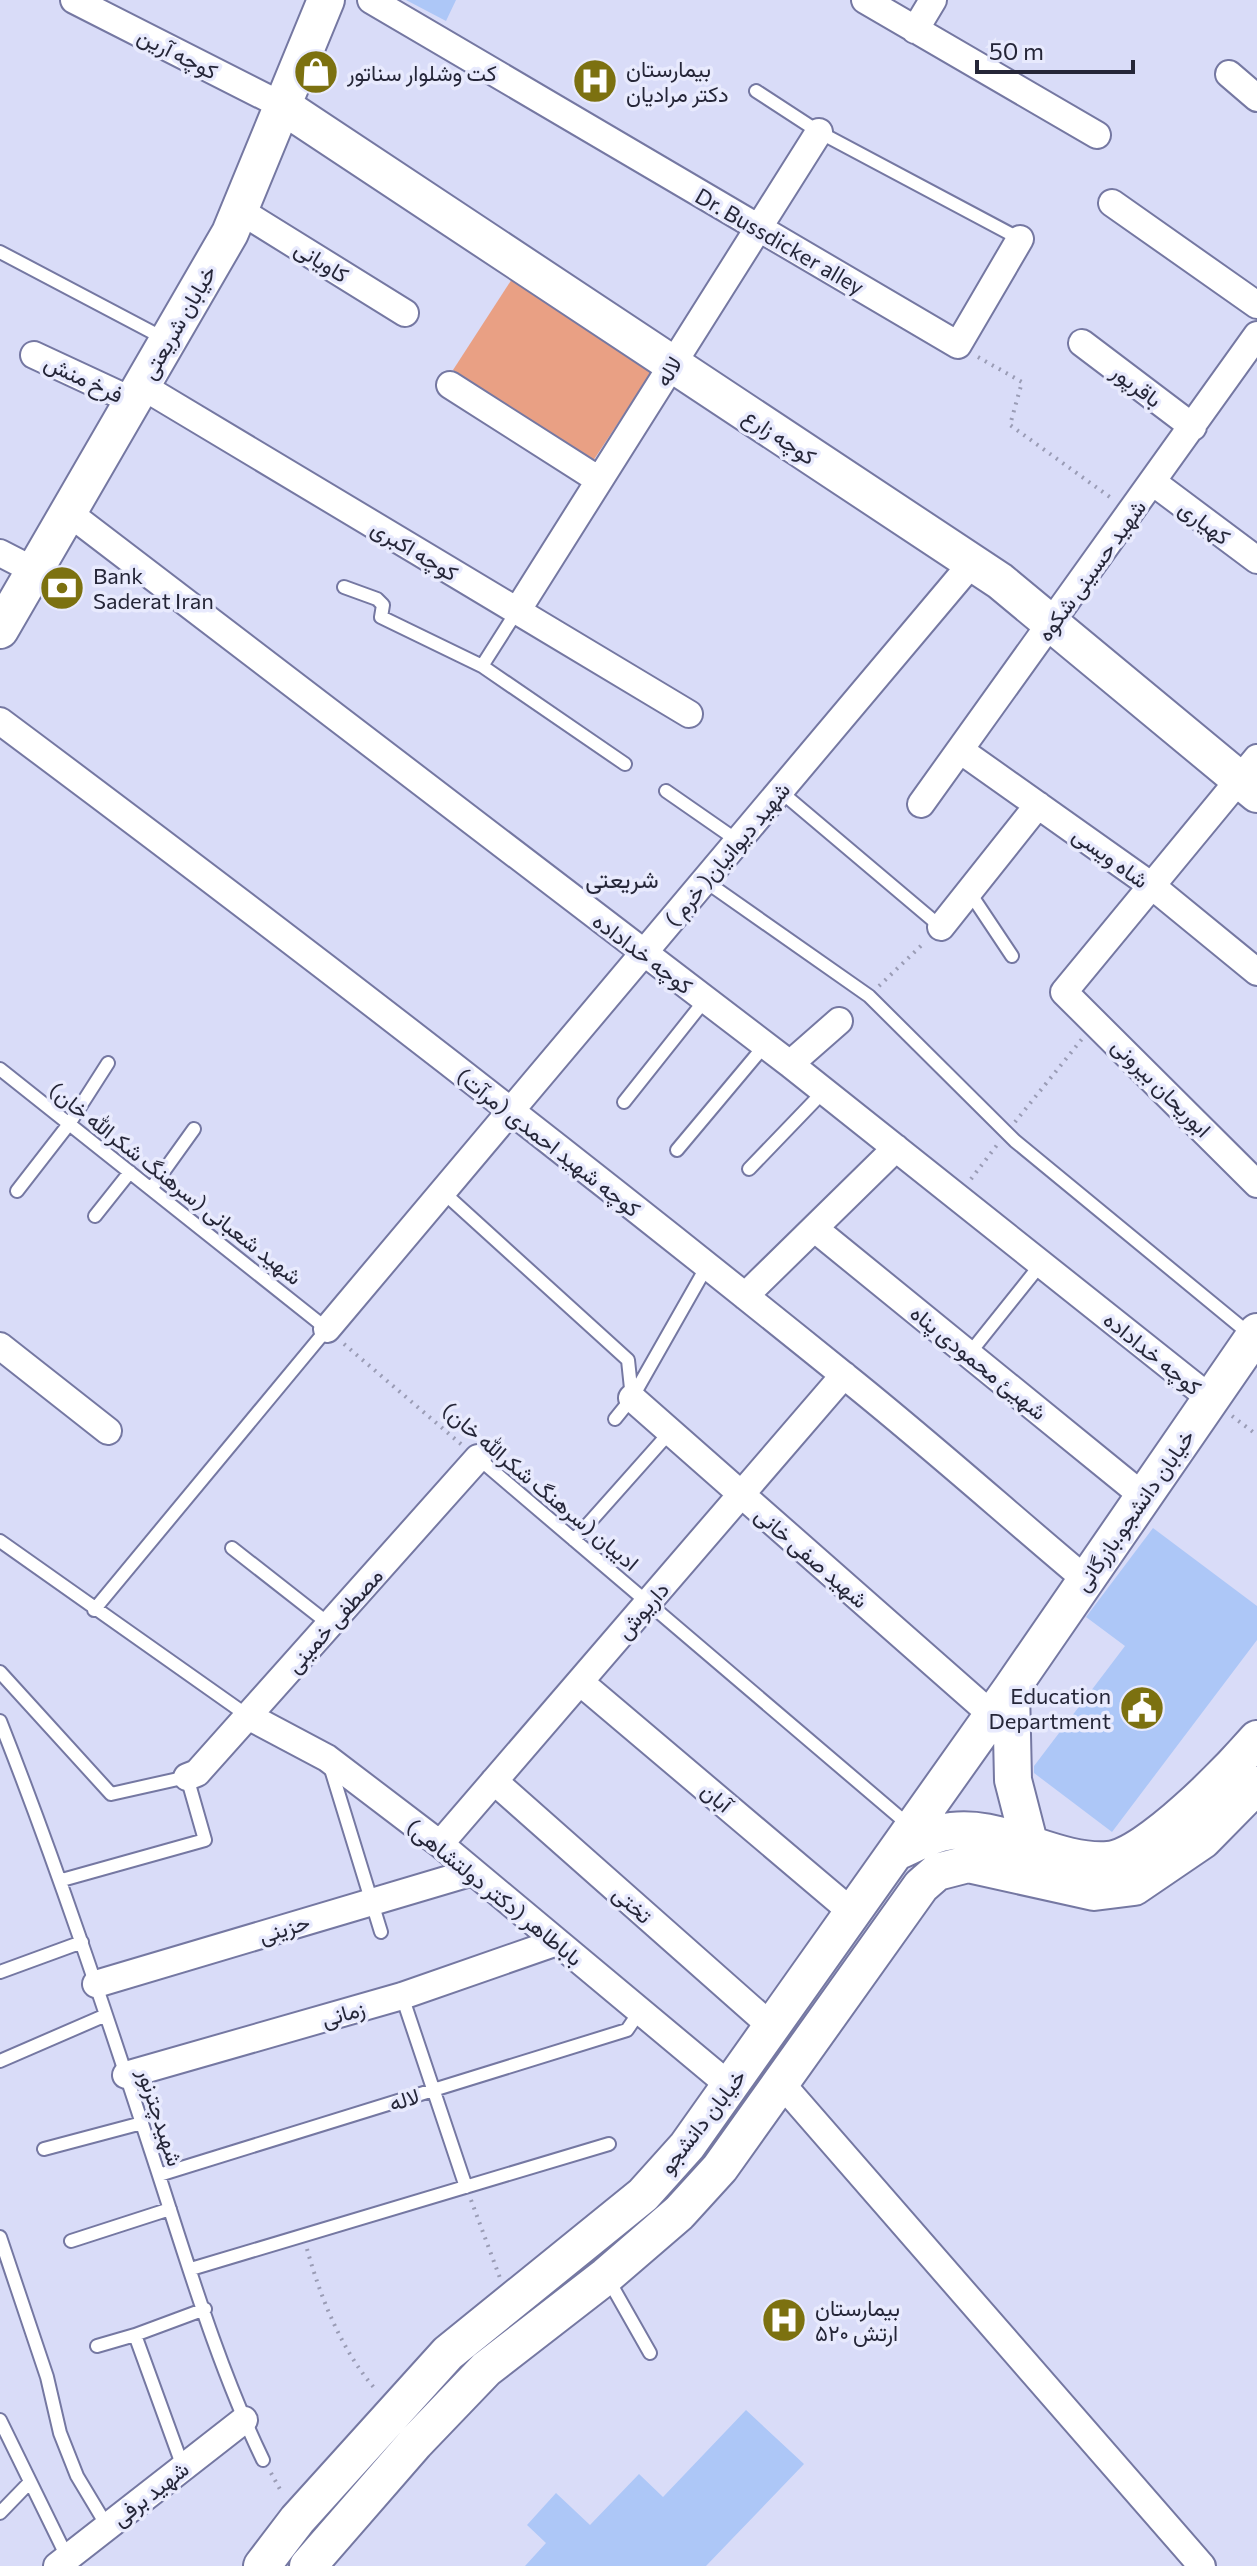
<svg xmlns="http://www.w3.org/2000/svg" width="1257" height="2566" viewBox="0 0 1257 2566" font-family="Commissioner,Vazirmatn,sans-serif">
<style>
.green{fill:#e9a084}
.building{fill:#adc7f7}
.lines{fill:none;stroke-linecap:round;stroke-linejoin:round}
.lane-casing{stroke:#7578a2;stroke-width:16}
.street-casing{stroke:#7578a2;stroke-width:30}
.secondary-casing{stroke:#7578a2;stroke-width:40}
.path{stroke:#9a9cb5;stroke-width:4;stroke-dasharray:2 6;stroke-linecap:butt}
.lane{stroke:#fff;stroke-width:12}
.street{stroke:#fff;stroke-width:26}
.secondary{stroke:#fff;stroke-width:36}
.labels{text-anchor:middle;dominant-baseline:central;stroke-width:7;stroke-linejoin:round;paint-order:stroke}
.street-label{font-size:22px;fill:#252638;stroke:#e8eafd}
.poi-label{font-size:22px;fill:#252638;stroke:#e8eafd;text-anchor:start}
.neighbourhood-label{font-size:24px;fill:#252638;stroke:#e8eafd}
</style>
<rect width="100%" height="100%" fill="#d9dcf8"/>
<!-- green -->
<path class="green" d="M512,279L653,370L593,461L453,370Z"/>
<!-- building -->
<path class="building" d="M406,0H456L446,21Z
M1153,1528L1257,1606V1640L1112,1832L1034,1773V1766L1125,1646L1086,1617Z
M746,2410L804,2464L706,2566H525L546,2543L527,2525L556,2493L590,2525L639,2474L663,2497Z"/>
<g class="lines">
<!-- lane casing -->
<g class="lane-casing">
<path id="lane" d="M756,91L819,132L1020,239
M0,252L165,339
M344,587L377,599L383,605L381,617L482,666L625,764
M482,666L517,611
M666,791L738,841
M780,791L941,927
M705,881L869,996L1015,1141L1252,1336
M970,893L1012,956
M0,1069L327,1329L94,1610
M624,1102L705,1000
M677,1150L765,1045
M749,1169L824,1091
M151,1189L194,1129
M17,1191L69,1124L108,1063
M443,1192L628,1360L632,1398
M95,1216L130,1172
M969,1354L1041,1264
M615,1419L632,1398L707,1266
M478,1458L911,1827
M574,1540L670,1432
M0,1541L248,1716
M232,1548L329,1624
M0,1672L111,1794L187,1777L205,1840L62,1880
M0,1721C56,1863 104,2007 151,2151C185,2254 216,2363 263,2460
M330,1766L381,1932
M0,1972L82,1942
M402,1996L466,2187
M0,2061L106,2015
M44,2149L142,2123
M159,2175L627,2030L640,2011
M0,2237L47,2377L60,2433L77,2476L107,2526
M71,2241L170,2209
M191,2269L609,2144
M608,2279L650,2353
M135,2335L205,2309
M97,2346L135,2335L183,2467
M0,2420L69,2561
M0,2513L30,2482"/>
</g>
<!-- street casing -->
<g class="street-casing">
<path id="street" d="M74,0L283,106
M371,0L958,345L1020,239
M865,0L1097,135
M915,30L933,0
M1229,74L1257,98
M1112,203L1257,305
M239,210L405,313
M1082,343L1193,427
M34,355L133,401
M450,385L599,480
M142,386L689,714
M1154,483L1257,560
M69,513L790,1064L1211,1399
M0,553L35,571
M517,611L819,132
M0,721C284,933 565,1150 841,1373C924,1439 1004,1511 1085,1579
M960,750L1152,886L1257,972
M1257,758L1064,992L1257,1184
M921,804L1257,335
M941,927L1038,805
M790,1064L839,1021
M815,1229L1143,1496
M745,1296L896,1148
M327,1329L972,563
M0,1346L108,1431
M632,1398L992,1715
M580,1682L853,1913
M248,1716L327,1758L440,1844L730,2086
M187,1777L197,1773L478,1458
M494,1781L772,2027
M440,1844L844,1375
M96,1984L473,1872
M126,2075L402,1996L557,1942
M781,2083L1202,2566
M57,2566L244,2420"/>
</g>
<!-- secondary casing -->
<g class="secondary-casing">
<path id="secondary" d="M283,106L1000,581L1257,794
M0,630L230,233L326,0
M1011,1689L1013,1780L1030,1846L1025,1863
M896,1852C911,1846 925,1837 941,1833C998,1819 1051,1864 1108,1860C1147,1857 1230,1770 1257,1739
M262,2566L297,2520L448,2353L643,2195L687,2146L1011,1689L1257,1332
M308,2566L415,2443L486,2369L606,2276L679,2213L720,2168L921,1886L937,1872L968,1864L1094,1892L1134,1887L1203,1840L1257,1785"/>
</g>
<!-- path -->
<path class="path" d="M978,357L1022,382L1010,425L1114,500
M879,986L925,942
M1015,1122L1082,1039
M971,1179L997,1145
M344,1344L462,1445
M1232,1416L1257,1435
M471,2200L500,2278
M307,2249C321,2299 342,2352 377,2391
M271,2473L282,2493"/>
<!-- lane -->
<use href="#lane" class="lane"/>
<!-- street -->
<use href="#street" class="street"/>
<!-- secondary -->
<use href="#secondary" class="secondary"/>
</g>
<!-- icons -->
<defs>
<g id="shop-disc" transform="scale(2.3)"><circle r="9.5" fill="#7c7110" stroke="#e8eafd"/><path d="M-5-2.5h2.3a2.7 3.5 0 0 1 5.4 0H5L5.5 6h-11ZM-1.5-2.5h3a1.5 2.3 0 0 0-3 0Z" fill="#fff"/></g>
<g id="hospital-disc" transform="scale(2.3)"><circle r="9.5" fill="#7c7110" stroke="#e8eafd"/><path d="M-5-5h3v3.5h4V-5h3V5h-3V1.5h-4V5h-3Z" fill="#fff"/></g>
<g id="bank-disc" transform="scale(2.3)"><circle r="9.5" fill="#7c7110" stroke="#e8eafd"/><path d="M-6-4H6V4H-6ZM0-2.3a2.3 2.3 0 1 0 0 4.6a2.3 2.3 0 1 0 0-4.6Z" fill="#fff"/></g>
<g id="civic-disc" transform="scale(2.3)"><circle r="9.5" fill="#7c7110" stroke="#e8eafd"/><path d="M-.6-6.5H3V-4.5H.6V-3L4-1V1h2V6H-6V1h2V-1L-.6-3ZM-1.2 2.5V6h2.4V2.5Z" fill="#fff"/></g>
</defs>
<g fill-rule="evenodd">
<use href="#shop-disc" x="316" y="72"/>
<use href="#hospital-disc" x="595" y="81"/>
<use href="#bank-disc" x="62" y="588"/>
<use href="#civic-disc" x="1142" y="1708"/>
<use href="#hospital-disc" x="784" y="2320"/>
</g>
<g class="labels">
<!-- street labels -->
<g class="street-label">
<text transform="translate(178 53) rotate(27)">کوچه آرین</text>
<text transform="translate(780 241) rotate(30)">Dr. Bussdicker alley</text>
<text transform="translate(322 261) rotate(32)">کاویانی</text>
<text transform="translate(178 322) rotate(-60)">خیابان شریعتی</text>
<text transform="translate(668 371) rotate(-58)">لاله</text>
<text transform="translate(84 378) rotate(25)">فرخ منش</text>
<text transform="translate(1137 385) rotate(37)">باقرپور</text>
<text transform="translate(780 436) rotate(34)">کوچه زارع</text>
<text transform="translate(1205 522) rotate(37)">کهیاری</text>
<text transform="translate(415 550) rotate(31)">کوچه اکبری</text>
<text transform="translate(1091 570) rotate(-54)">شهید حسینی شکوه</text>
<text transform="translate(727 854) rotate(-50)">شهید دیوانیان( خرم )</text>
<text transform="translate(1111 857) rotate(36)">شاه ویسی</text>
<text transform="translate(643 953) rotate(37)">کوچه خداداده</text>
<text transform="translate(1162 1087) rotate(45)">ابوریحان بیرونی</text>
<text transform="translate(549 1142) rotate(38)">کوچه شهید احمدی (مرآت)</text>
<text transform="translate(176 1183) rotate(38)">شهید شعبانی (سرهنگ شکرالله خان)</text>
<text transform="translate(1153 1353) rotate(39)">کوچه خداداده</text>
<text transform="translate(979 1362) rotate(39)">شهیئ محمودی پناه</text>
<text transform="translate(541 1486) rotate(40)">ادیبان (سرهنگ شکرالله خان)</text>
<text transform="translate(1134 1510) rotate(-55)">خیابان دانشجو.بازرگانی</text>
<text transform="translate(812 1557) rotate(41)">شهید صفی خانی</text>
<text transform="translate(642 1610) rotate(-49)">داریوش</text>
<text transform="translate(334 1620) rotate(-48)">مصطفی خمینی</text>
<text transform="translate(717 1797) rotate(40)">آبان</text>
<text transform="translate(495 1892) rotate(39)">باباطاهر (دکتر دولتشاهی)</text>
<text transform="translate(633 1904) rotate(42)">تختی</text>
<text transform="translate(284 1928) rotate(-17)">حزینی</text>
<text transform="translate(343 2013) rotate(-16)">زمانی</text>
<text transform="translate(404 2099) rotate(-17)">لاله</text>
<text transform="translate(161 2117) rotate(72)">شهیدچترنور</text>
<text transform="translate(702 2121) rotate(-52)">خیابان دانشجو</text>
<text transform="translate(150 2493) rotate(-38)">شهید برفی</text>
</g>
<!-- poi labels -->
<g class="poi-label">
<text x="626" y="68">بیمارستان<tspan x="626" dy="25">دکتر مرادیان</tspan></text>
<text x="347" y="72">کت وشلوار سناتور</text>
<text x="93" y="575">Bank<tspan x="93" dy="25">Saderat Iran</tspan></text>
<text x="1111" y="1695" text-anchor="end">Education<tspan x="1111" dy="25">Department</tspan></text>
<text x="815" y="2307">بیمارستان<tspan x="815" dy="25">۵۲۰ ارتش</tspan></text>
</g>
<!-- neighbourhood labels -->
<g class="neighbourhood-label">
<text x="622" y="878">شریعتی</text>
</g>
</g>
<!-- scale -->
<path d="M977 60v12h156v-12" fill="none" stroke="#252638" stroke-width="4"/>
<text x="989" y="60" font-size="24" fill="#252638" stroke="#e8eafd" stroke-width="6" paint-order="stroke">50 m</text>
</svg>
